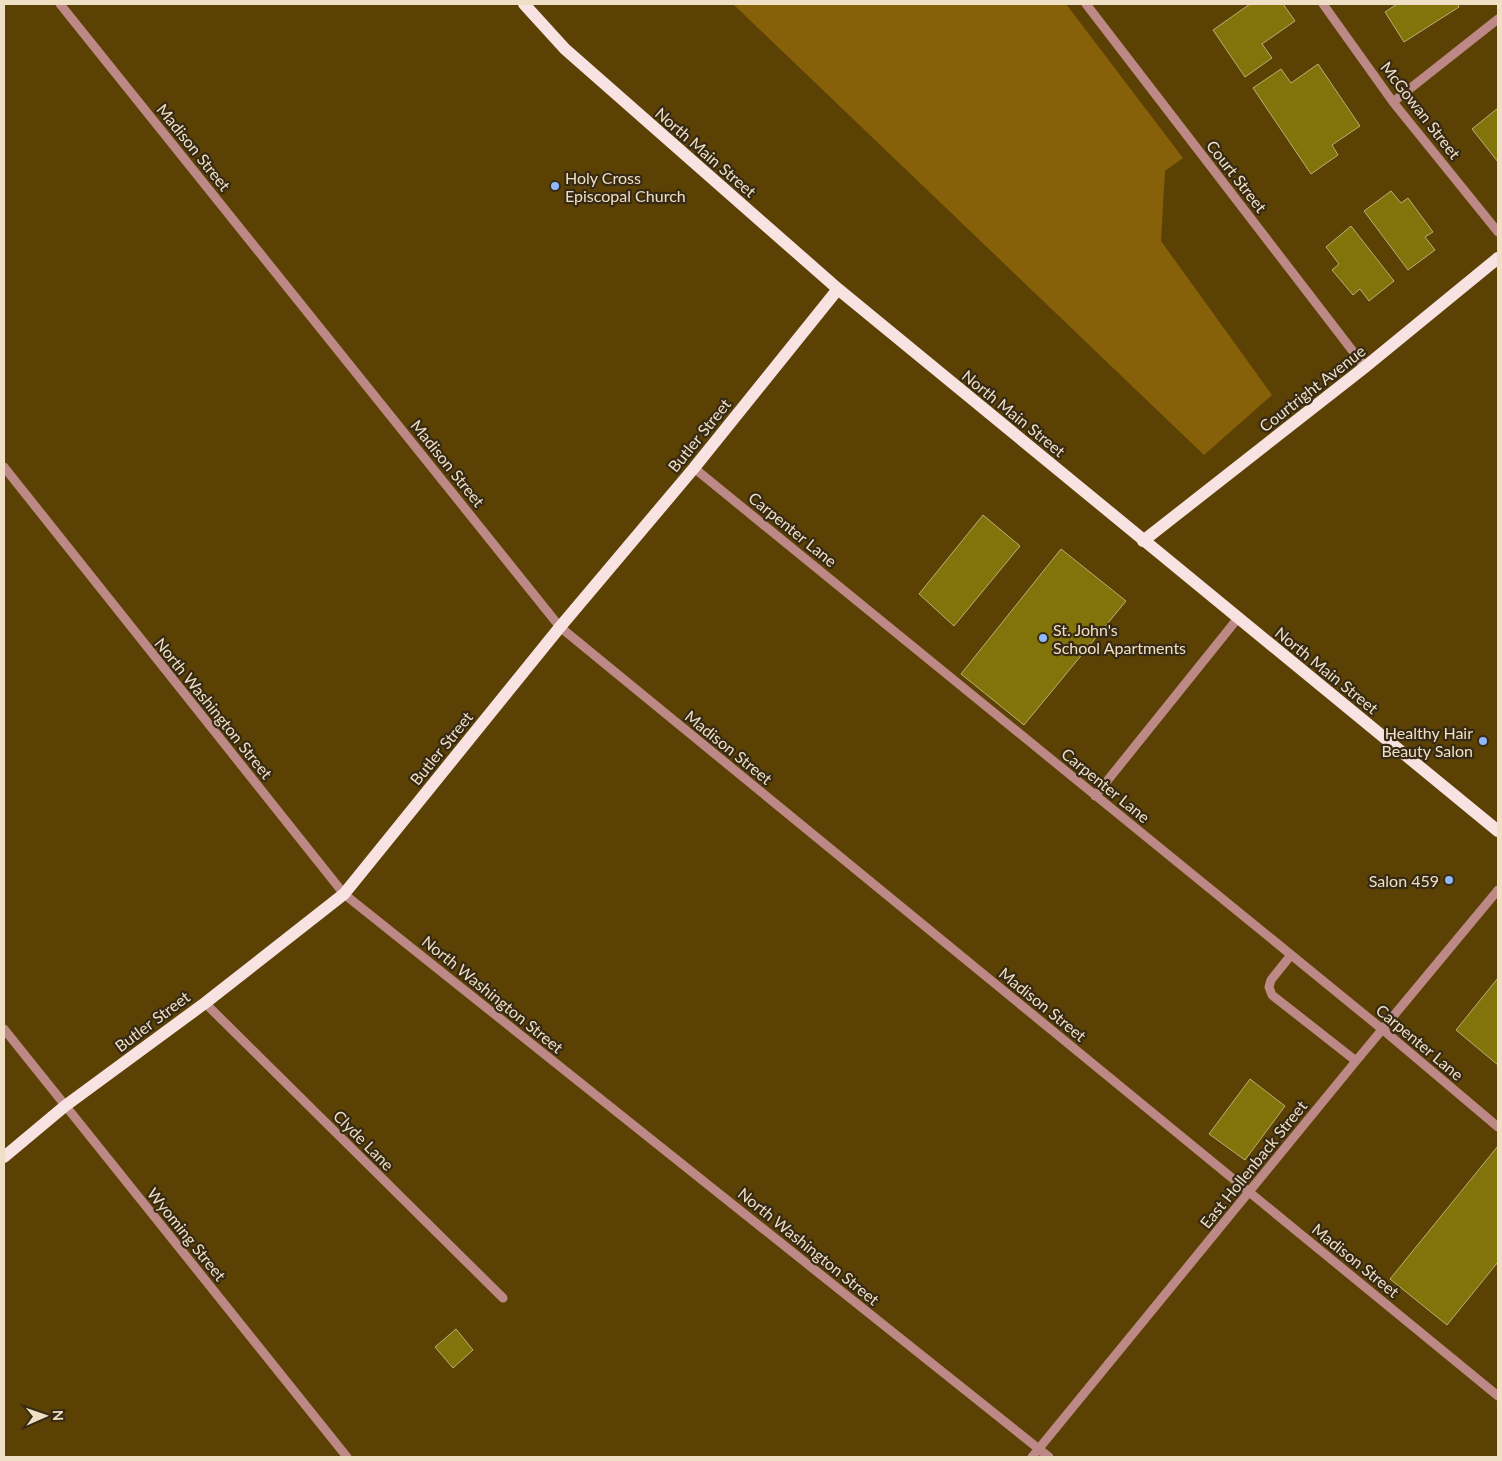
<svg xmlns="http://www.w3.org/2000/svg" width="1502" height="1461" viewBox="0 0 1502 1461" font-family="Lato,sans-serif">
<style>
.green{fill:#876109}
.building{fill:#82740b;stroke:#b9b075}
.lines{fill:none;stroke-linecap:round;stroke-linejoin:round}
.minor{stroke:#bc8987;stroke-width:9}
.major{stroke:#f9e3e2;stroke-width:12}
.poi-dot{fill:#90b8fd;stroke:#372a14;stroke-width:2}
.labels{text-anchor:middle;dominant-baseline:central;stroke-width:4.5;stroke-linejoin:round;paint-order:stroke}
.street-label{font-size:16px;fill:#efdfc4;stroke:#372a14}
.poi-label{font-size:16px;fill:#efdfc4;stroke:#372a14;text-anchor:start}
</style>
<rect width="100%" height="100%" fill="#5c4104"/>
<!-- green -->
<path class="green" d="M733,4H1066L1183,158L1165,171L1161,241L1272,395L1204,455Z"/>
<!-- building -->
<path class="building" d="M1250,4H1283L1295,21L1262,44L1272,58L1245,77L1213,30Z
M1397,4H1458L1459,7L1404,42L1385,12Z
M1318,64L1360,126L1332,145L1338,155L1311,174L1253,88L1281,69L1291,83Z
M1498,108V162L1472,129Z
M1391,191L1401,203L1408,198L1433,232L1425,237L1435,250L1408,270L1364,211Z
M1351,226L1394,281L1369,301L1360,289L1353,295L1332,270L1339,264L1326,247Z
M983,515L1020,546L954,626L919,594Z
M1061,549L1126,601L1024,725L961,674Z
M1498,978V1065L1456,1030Z
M1250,1079L1285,1106L1245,1160L1209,1134Z
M1498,1146V1262L1447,1325L1390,1279Z
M456,1329L473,1350L453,1368L435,1347Z"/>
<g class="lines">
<!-- minor -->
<path class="minor" d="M60,4L560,627L1498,1396
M1086,4L1365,367
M1323,4L1393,102L1498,232
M1393,102L1498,19
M4,467L344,894L1049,1457
M694,468L1382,1029L1498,1127
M1095,796L1238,618
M1291,955L1271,980L1269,987L1272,995L1356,1061
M205,1003L503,1298
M4,1029L347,1457
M1032,1457L1356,1061L1498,890"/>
<!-- major -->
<path class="major" d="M524,4L565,49L838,289L1498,831
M1143,541L1365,367L1498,258
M4,1157L65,1106L205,1003L344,894L560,627L694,468L838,289"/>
</g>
<!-- markers -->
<g class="poi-dot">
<circle cx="555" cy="186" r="5"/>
<circle cx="1043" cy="638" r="5"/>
<circle cx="1483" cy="741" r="5"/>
<circle cx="1449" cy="880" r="5"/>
</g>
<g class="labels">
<!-- street labels -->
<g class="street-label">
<text transform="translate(1421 110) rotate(52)">McGowan Street</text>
<text transform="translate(194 147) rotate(51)">Madison Street</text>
<text transform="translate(706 152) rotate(41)">North Main Street</text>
<text transform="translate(1237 176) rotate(52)">Court Street</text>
<text transform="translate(1312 388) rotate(-38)">Courtright Avenue</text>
<text transform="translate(1014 413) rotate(39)">North Main Street</text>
<text transform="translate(699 435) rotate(-51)">Butler Street</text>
<text transform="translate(448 463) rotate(51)">Madison Street</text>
<text transform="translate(793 529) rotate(39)">Carpenter Lane</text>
<text transform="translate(1327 670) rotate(39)">North Main Street</text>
<text transform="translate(214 708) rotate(51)">North Washington Street</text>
<text transform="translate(729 747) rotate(39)">Madison Street</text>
<text transform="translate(441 748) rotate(-51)">Butler Street</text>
<text transform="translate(1106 785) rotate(39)">Carpenter Lane</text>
<text transform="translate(493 994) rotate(39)">North Washington Street</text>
<text transform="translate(1043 1004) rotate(39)">Madison Street</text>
<text transform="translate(152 1021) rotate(-37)">Butler Street</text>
<text transform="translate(1420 1042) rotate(40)">Carpenter Lane</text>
<text transform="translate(364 1140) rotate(45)">Clyde Lane</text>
<text transform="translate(1253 1164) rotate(-51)">East Hollenback Street</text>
<text transform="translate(187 1234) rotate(51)">Wyoming Street</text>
<text transform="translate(809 1246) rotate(39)">North Washington Street</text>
<text transform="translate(1356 1260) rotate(39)">Madison Street</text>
</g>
<!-- poi labels -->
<g class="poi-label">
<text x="565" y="177">Holy Cross<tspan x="565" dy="18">Episcopal Church</tspan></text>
<text x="1053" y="629">St. John's<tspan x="1053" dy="18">School Apartments</tspan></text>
<text x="1473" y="732" text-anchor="end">Healthy Hair<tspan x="1473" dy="18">Beauty Salon</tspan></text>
<text x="1439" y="880" text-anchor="end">Salon 459</text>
</g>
</g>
<!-- border -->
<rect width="1502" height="1461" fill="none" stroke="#efdfc4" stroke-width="10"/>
<!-- north arrow -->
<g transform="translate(45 1416) rotate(88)" stroke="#372a14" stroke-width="4" paint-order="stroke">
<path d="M0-4L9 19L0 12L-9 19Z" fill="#efdfc4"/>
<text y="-8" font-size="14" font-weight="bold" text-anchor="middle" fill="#efdfc4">N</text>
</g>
</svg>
